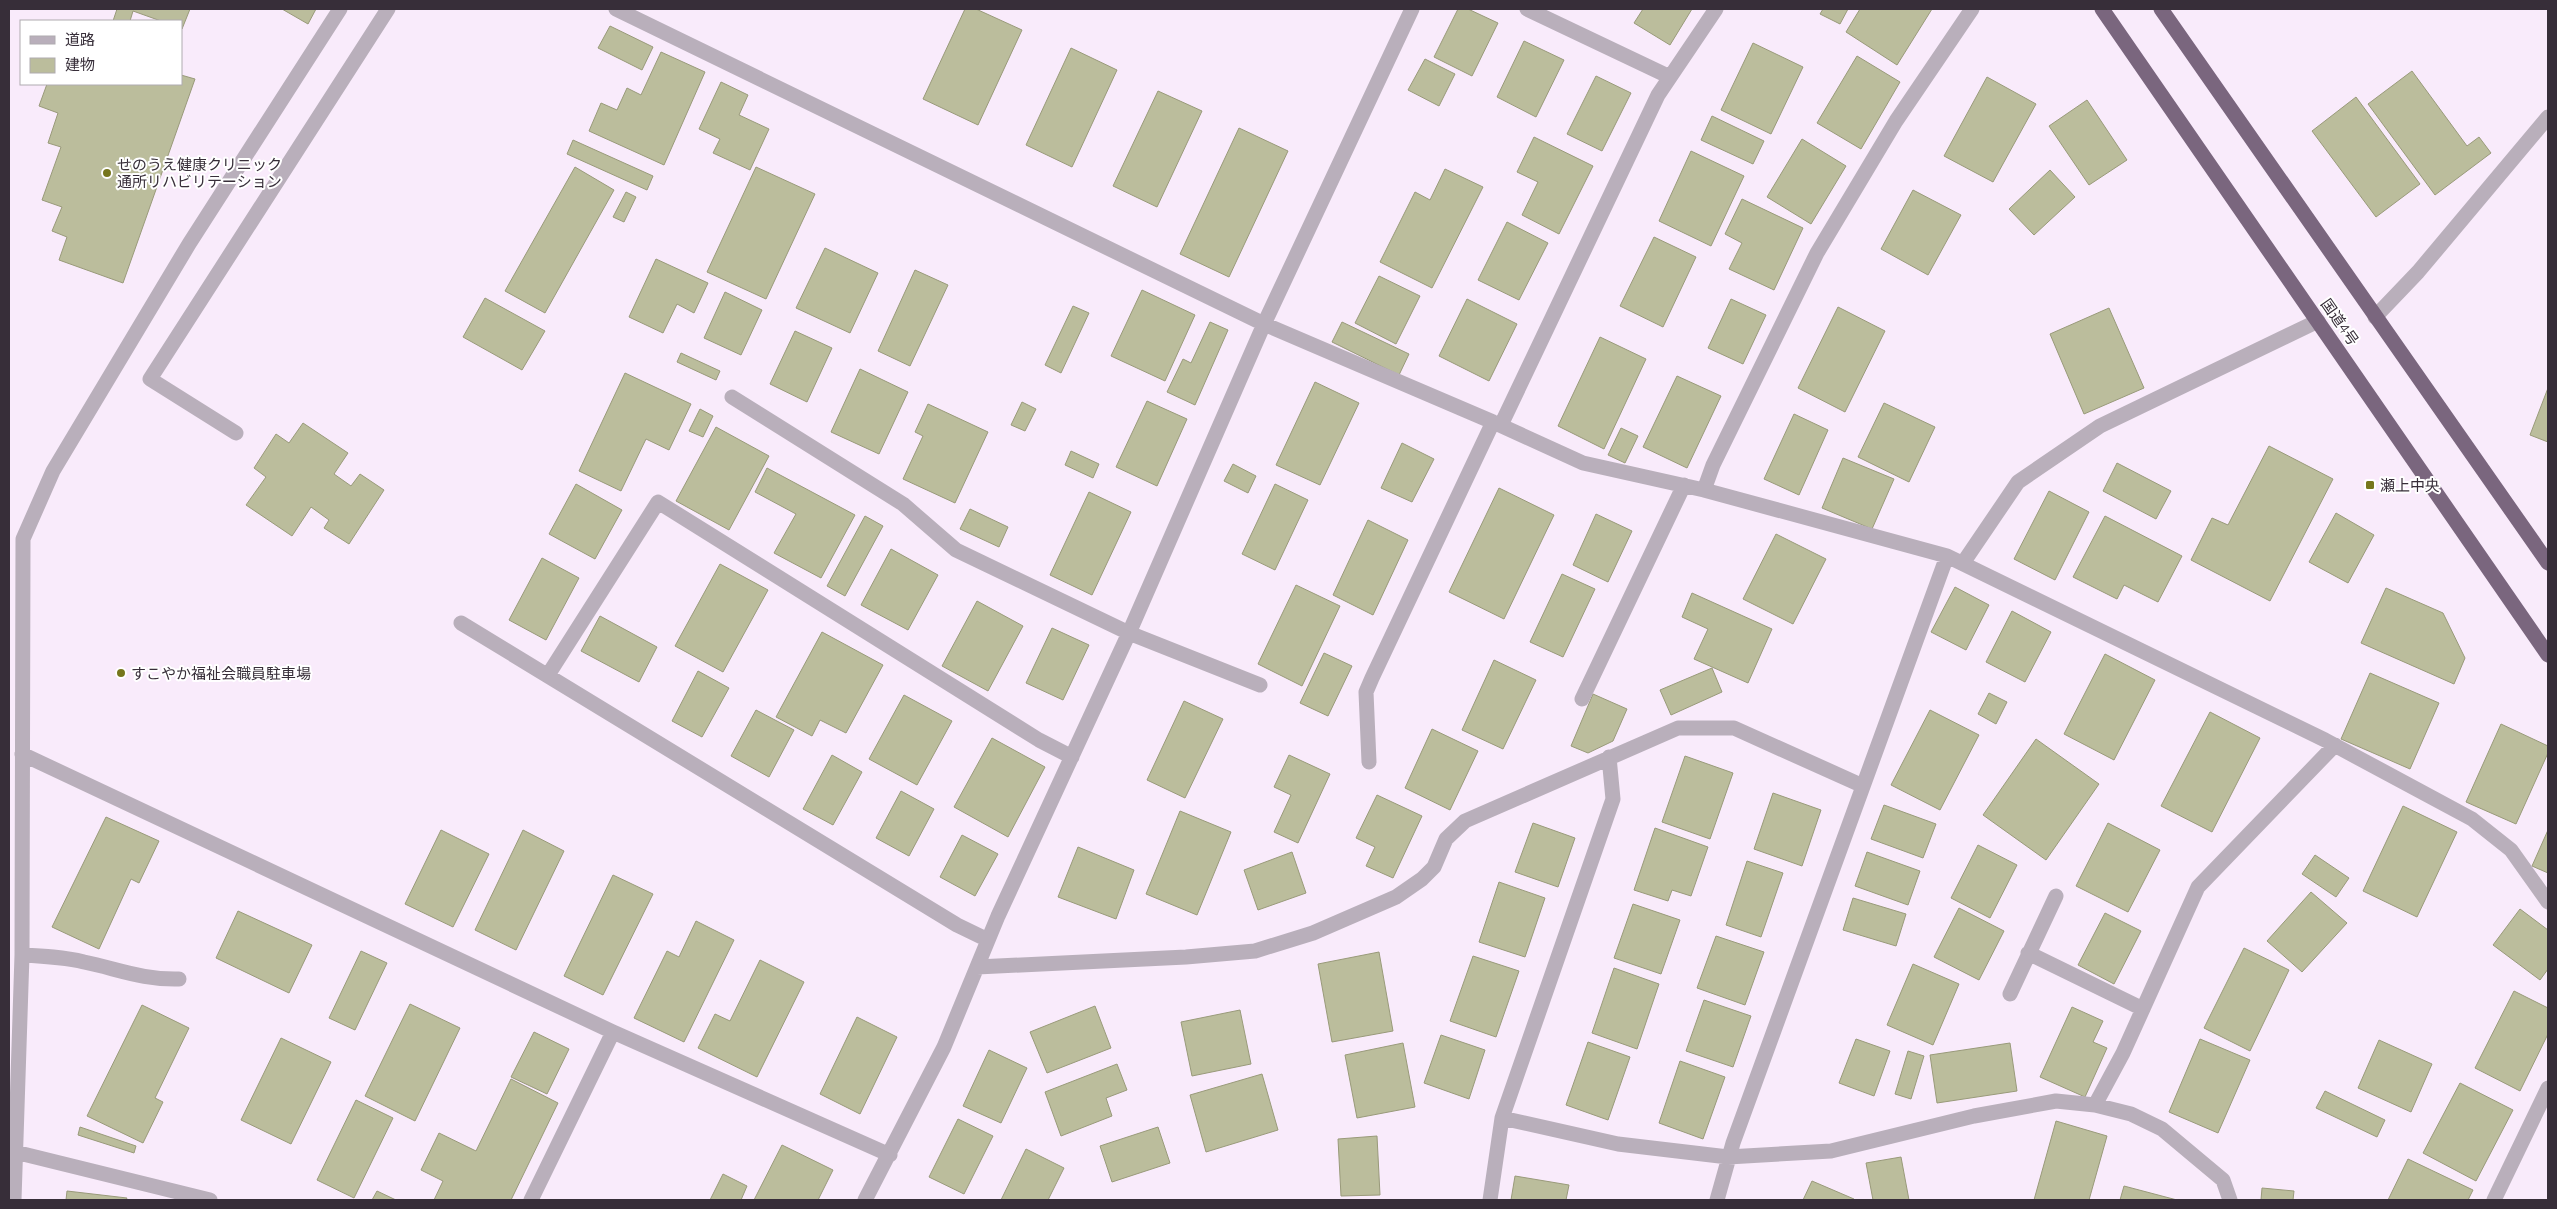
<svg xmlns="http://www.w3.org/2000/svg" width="2557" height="1209" viewBox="0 0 2557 1209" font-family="Quicksand,'Noto Sans JP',sans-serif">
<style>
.building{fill:#bbbd9c;stroke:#999a7a}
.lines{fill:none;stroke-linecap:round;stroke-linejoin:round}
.minor{stroke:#b9afbb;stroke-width:15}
.highway{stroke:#7a667e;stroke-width:15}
.poi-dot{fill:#76761c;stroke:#fff;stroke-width:2}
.labels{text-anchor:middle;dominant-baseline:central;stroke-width:4;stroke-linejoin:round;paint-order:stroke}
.poi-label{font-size:15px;fill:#372e39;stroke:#fff;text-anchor:start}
.street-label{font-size:15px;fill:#372e39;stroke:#fff}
</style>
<rect width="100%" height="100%" fill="#f9ebfb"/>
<!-- building -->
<path class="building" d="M117,9H190L182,29L181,21H161L133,11L130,21H113Z
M282,9H316L308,24Z
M965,9H976L1022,30L978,125L923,99Z
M1458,9H1468L1498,23L1472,76L1434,57Z
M1643,9H1692L1670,45L1634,23Z
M1823,9H1848L1840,24L1820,14Z
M1860,9H1932L1897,65L1846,32Z
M610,26L653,47L642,70L598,48Z
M1524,41L1564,60L1536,117L1497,97Z
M1753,43L1803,67L1771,134L1721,110Z
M1071,48L1117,70L1072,167L1026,145Z
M661,52L705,72L664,165L589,131L601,103L617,110L627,88L641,95Z
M1857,56L1900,82L1861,149L1817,123Z
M1425,59L1455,74L1439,106L1408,90Z
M2412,71L2467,146L2479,137L2491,153L2435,195L2368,104Z
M181,75L195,79L123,283L59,260L67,237L52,231L62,207L42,200L61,147L48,143L58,113L39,106L47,84H181Z
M1596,76L1631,93L1602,151L1567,134Z
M1987,77L2036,104L1993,182L1944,156Z
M721,82L748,95L739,115L769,129L750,170L713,153L720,139L699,129Z
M1158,91L1202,111L1157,207L1113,186Z
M2356,97L2420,184L2376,217L2312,131Z
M2087,100L2127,160L2089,185L2049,126Z
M1712,116L1764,141L1753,164L1701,140Z
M1239,128L1288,151L1229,277L1180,254Z
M1534,137L1593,166L1559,234L1522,215L1538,182L1517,172Z
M1802,139L1846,166L1811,224L1767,197Z
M573,140L653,176L647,190L567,154Z
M1691,151L1744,176L1711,246L1659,221Z
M575,167L614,190L545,313L505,291Z
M756,167L815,194L766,299L707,272Z
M1445,169L1483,187L1432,288L1380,262L1415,192L1430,200Z
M2050,170L2075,197L2034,235L2009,209Z
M1913,190L1961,215L1928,275L1881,249Z
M626,192L636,197L624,222L613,217Z
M1742,199L1803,228L1774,290L1729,269L1742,243L1725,234Z
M1507,222L1548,243L1519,300L1478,280Z
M1654,237L1696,257L1663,327L1620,306Z
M825,248L878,273L850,333L796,308Z
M656,259L708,283L694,313L677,304L663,333L629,317Z
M915,270L948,285L910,366L878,351Z
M1379,276L1420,296L1396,344L1355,323Z
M1142,290L1195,315L1165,381L1111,356Z
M725,292L762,310L741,355L704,338Z
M485,298L545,331L522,370L463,337Z
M1467,299L1517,324L1489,381L1439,356Z
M1731,299L1766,315L1743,364L1708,348Z
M1073,306L1089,313L1061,373L1045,365Z
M1838,307L1885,331L1845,412L1798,388Z
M2109,308L2144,388L2084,414L2050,334Z
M1210,322L1228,330L1195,405L1167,392L1183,359L1191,363Z
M1342,322L1409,354L1399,375L1332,342Z
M795,331L832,348L807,402L770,384Z
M1600,337L1646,359L1604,449L1558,426Z
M681,353L720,371L716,380L677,362Z
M860,369L908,392L879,454L831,432Z
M625,373L691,404L669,450L646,439L621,491L579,471Z
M1677,376L1721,396L1687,468L1643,447Z
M1315,382L1359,403L1320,485L1276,465Z
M2548,388V442L2530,435Z
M1147,401L1187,419L1157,486L1116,467Z
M1022,402L1036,409L1025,431L1011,425Z
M1884,403L1935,427L1909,482L1858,457Z
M928,404L988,432L955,503L903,479L923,436L915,432Z
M700,409L713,416L703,437L689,431Z
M1794,414L1828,430L1799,495L1764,479Z
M303,423L348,453L334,474L351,486L360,474L384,490L349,544L324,528L329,520L311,507L292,536L246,505L266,477L254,468L276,434L289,443Z
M716,427L769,456L729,530L676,501Z
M1621,428L1638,436L1625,463L1608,455Z
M1402,443L1434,459L1412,502L1381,488Z
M2269,446L2333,479L2270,601L2191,560L2212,518L2228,525Z
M1071,451L1099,464L1093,478L1065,465Z
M1843,458L1894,479L1872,529L1822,508Z
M2117,463L2171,491L2156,519L2103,491Z
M1233,464L1256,476L1248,493L1224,481Z
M767,468L855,515L821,578L774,553L796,514L755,492Z
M576,484L622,510L595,559L549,534Z
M1275,484L1308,500L1275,570L1242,554Z
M1499,488L1554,515L1504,619L1449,592Z
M2049,491L2089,512L2055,580L2014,559Z
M1089,492L1131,512L1092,595L1050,575Z
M970,509L1008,527L999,547L960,529Z
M2336,513L2374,535L2348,583L2309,562Z
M1596,514L1632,531L1608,582L1573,565Z
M865,516L883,526L845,596L827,586Z
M2105,516L2182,556L2158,602L2124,585L2117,599L2073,577Z
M1368,520L1408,540L1373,615L1333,595Z
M1776,534L1826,559L1793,624L1743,599Z
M891,549L938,575L908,630L861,605Z
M542,558L579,578L546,640L509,620Z
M720,564L768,590L723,672L675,646Z
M1562,574L1595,589L1563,657L1530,642Z
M1296,585L1340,606L1302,686L1258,664Z
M1955,587L1989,605L1966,650L1931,632Z
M2386,588L2443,613L2465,658L2454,684L2361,643Z
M1692,593L1772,629L1748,683L1694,659L1708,629L1682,617Z
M977,601L1023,626L988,691L942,666Z
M2012,611L2051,632L2025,682L1986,662Z
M600,616L657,647L639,682L581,651Z
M1052,628L1089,645L1063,700L1026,683Z
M822,632L883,665L846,733L820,720L812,736L776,717Z
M1324,653L1352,666L1328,716L1300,703Z
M2105,654L2155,680L2114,760L2064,734Z
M1494,660L1536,680L1503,749L1462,730Z
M1712,668L1722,692L1671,715L1660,690Z
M698,671L729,688L702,737L672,721Z
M2370,673L2439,703L2410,769L2341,739Z
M1989,693L2007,702L1996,724L1978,714Z
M1593,694L1627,709L1613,741L1588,753L1571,746Z
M904,695L952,721L917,785L869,759Z
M1184,701L1223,719L1185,798L1147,780Z
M756,710L794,730L769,777L731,756Z
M1930,710L1979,735L1940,810L1891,785Z
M2210,712L2260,738L2212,832L2161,806Z
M2501,724L2548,746V753L2516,824L2466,802Z
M1432,729L1478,751L1450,810L1405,788Z
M992,738L1045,767L1008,837L954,807Z
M2036,739L2099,784L2046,860L1983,815Z
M832,755L862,772L833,825L803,809Z
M1289,755L1330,774L1298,843L1274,832L1291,795L1274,787Z
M1685,756L1733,773L1710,839L1662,822Z
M901,791L934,809L909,856L876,838Z
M1773,793L1821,810L1802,866L1754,849Z
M1377,795L1422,816L1393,878L1366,866L1375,847L1356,838Z
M1884,805L1936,824L1923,858L1871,839Z
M2403,806L2457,832L2417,917L2363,891Z
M1180,811L1231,832L1197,915L1146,894Z
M106,817L159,841L139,883L131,879L99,949L52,927Z
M1533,823L1575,838L1558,887L1515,872Z
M2108,823L2160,850L2128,912L2076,886Z
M1655,828L1708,847L1691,896L1672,890L1668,901L1634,890Z
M441,830L489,854L453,927L405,904Z
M523,830L564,851L516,950L475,930Z
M2548,830V873L2532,866Z
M962,835L998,854L975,896L940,877Z
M1978,845L2017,865L1990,918L1951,898Z
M1078,847L1134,870L1116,919L1058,897Z
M1292,852L1306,893L1258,910L1244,870Z
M1867,852L1920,871L1908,905L1855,886Z
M2315,855L2349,878L2336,897L2302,874Z
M1747,861L1783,873L1761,937L1726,925Z
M613,875L653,894L603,995L564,976Z
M1499,882L1545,898L1525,957L1479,942Z
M2311,892L2347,923L2302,972L2267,941Z
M1853,898L1906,914L1896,946L1843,930Z
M1633,904L1680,920L1661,974L1614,958Z
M1959,908L2004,931L1979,980L1934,957Z
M2520,909L2548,930V969L2540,980L2493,945Z
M238,911L312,945L289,993L216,958Z
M2105,913L2141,931L2114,984L2078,965Z
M696,921L734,940L684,1042L634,1018L667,951L679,957Z
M1716,936L1764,952L1745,1005L1697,988Z
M2244,948L2289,970L2250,1051L2204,1028Z
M361,951L387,963L355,1030L329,1018Z
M1379,952L1393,1031L1332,1042L1318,964Z
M1473,956L1519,971L1496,1037L1450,1021Z
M760,960L804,982L757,1077L698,1048L715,1014L730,1021Z
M1913,964L1959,984L1933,1045L1887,1025Z
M1614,968L1659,984L1637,1049L1592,1033Z
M2514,991L2548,1008V1034L2520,1091L2475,1068Z
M1704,1000L1751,1016L1733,1067L1686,1051Z
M410,1004L460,1028L415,1121L365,1096Z
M142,1005L189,1028L155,1098L163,1102L143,1143L87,1116Z
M1095,1006L1111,1048L1047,1073L1030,1032Z
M2072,1007L2103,1021L2093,1042L2107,1048L2085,1097L2040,1077Z
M1240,1010L1251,1064L1192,1076L1181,1022Z
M857,1017L897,1037L860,1114L820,1094Z
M534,1032L569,1049L547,1094L511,1077Z
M1441,1035L1485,1050L1469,1099L1424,1083Z
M281,1038L331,1062L291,1144L241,1120Z
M1856,1039L1890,1051L1874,1096L1839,1083Z
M2200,1039L2250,1060L2218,1133L2169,1112Z
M2379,1040L2432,1064L2411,1112L2358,1088Z
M1588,1042L1630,1057L1608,1120L1566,1105Z
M1403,1043L1415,1107L1357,1118L1345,1055Z
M2010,1043L2017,1091L1937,1103L1930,1055Z
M989,1050L1027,1068L1001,1123L963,1106Z
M1908,1051L1924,1056L1911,1099L1895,1094Z
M1680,1061L1725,1077L1703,1139L1659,1123Z
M1117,1064L1127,1090L1106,1098L1112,1116L1061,1136L1045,1092Z
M1262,1074L1278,1130L1206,1152L1190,1095Z
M511,1079L558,1103L511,1200H434L443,1181L421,1170L439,1133L476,1151Z
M2460,1083L2513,1110L2476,1181L2423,1153Z
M2325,1091L2385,1120L2377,1137L2316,1108Z
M356,1100L393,1118L354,1198L317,1180Z
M958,1119L993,1136L964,1194L929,1177Z
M2056,1121L2107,1136L2089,1200H2034Z
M80,1127L136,1146L134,1153L78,1135Z
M1158,1127L1170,1163L1112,1182L1100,1146Z
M1377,1136L1380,1195L1341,1196L1338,1139Z
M782,1145L833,1170L818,1200H754Z
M1026,1149L1064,1168L1048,1200H1001Z
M1901,1157L1909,1200H1873L1866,1163Z
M2408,1159L2473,1190L2468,1200H2388Z
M723,1174L747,1186L741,1200H710Z
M1515,1176L1569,1185L1566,1200H1511Z
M1812,1181L1854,1199L1853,1200H1803Z
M2124,1186L2177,1200H2120Z
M2262,1188L2294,1191L2293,1200H2261Z
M67,1191L127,1198L126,1200H66Z
M377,1191L396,1200H372Z"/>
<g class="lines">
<!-- minor -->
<path class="minor" d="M616,9L1264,324L1493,422L1583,463L1704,490L1947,556L2325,740L2472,819L2511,850L2548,902
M1527,9L1670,77
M2375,317L2418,272L2548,117
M732,397L903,504L956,550L1129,633L1260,685
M1501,425L1658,95L1716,9
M236,433L150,379L388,9
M1704,490L1713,465L1817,253L1896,121L1972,9
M1963,563L2018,482L2100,426L2318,321
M461,623L957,925L988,940
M548,675L658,502L1039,740L1072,757
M1582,699L1684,485
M22,754L613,1032L890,1155
M1609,757L1613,799L1502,1118L1618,1144L1728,1157L1831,1151L1974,1116L2056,1101L2095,1105L2131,1114L2162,1129L2223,1180L2230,1200
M1369,762L1366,692L1372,678L1493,422
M2028,953L2143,1009
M22,955C43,956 64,957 84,962C118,969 143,980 179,979
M977,967L1186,957L1255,951L1313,933L1396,897L1422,879L1434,867L1446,839L1465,821L1678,728H1734L1863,786
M2010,994L2056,896
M2095,1105L2123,1053L2198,887L2335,745
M15,1152L210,1200
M14,1200L22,955L23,539L53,471L189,244L340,9
M531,1200L613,1032
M865,1200L944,1047L998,916L1129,633L1264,324L1412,9
M1490,1200L1502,1118
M1717,1200L1733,1143L1947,556
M2494,1200L2548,1088"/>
<!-- highway -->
<path class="highway" d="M2102,9L2548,655
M2161,9L2548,563"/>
</g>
<!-- markers -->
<g class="poi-dot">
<circle cx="107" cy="173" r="5"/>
<rect x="2365" y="480" width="10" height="10" rx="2.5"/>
<circle cx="121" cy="673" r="5"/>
</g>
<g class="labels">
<!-- poi labels -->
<g class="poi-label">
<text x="117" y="164">せのうえ健康クリニック<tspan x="117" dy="17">通所リハビリテーション</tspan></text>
<text x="2380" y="485">瀬上中央</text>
<text x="131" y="673">すこやか福祉会職員駐車場</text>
</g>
<!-- street labels -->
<g class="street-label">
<text transform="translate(2340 322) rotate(55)">国道4号</text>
</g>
</g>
<!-- border -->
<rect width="2557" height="1209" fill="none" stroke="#372e39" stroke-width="20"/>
<!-- legend -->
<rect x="20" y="20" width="162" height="65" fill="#ffffff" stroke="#afabb0"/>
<rect x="30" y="36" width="25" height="8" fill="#b9afbb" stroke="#afabb0"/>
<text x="65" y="45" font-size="15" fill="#372e39">道路</text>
<rect x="30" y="58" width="25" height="15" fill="#bbbd9c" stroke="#afabb0"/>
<text x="65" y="70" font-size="15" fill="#372e39">建物</text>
</svg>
